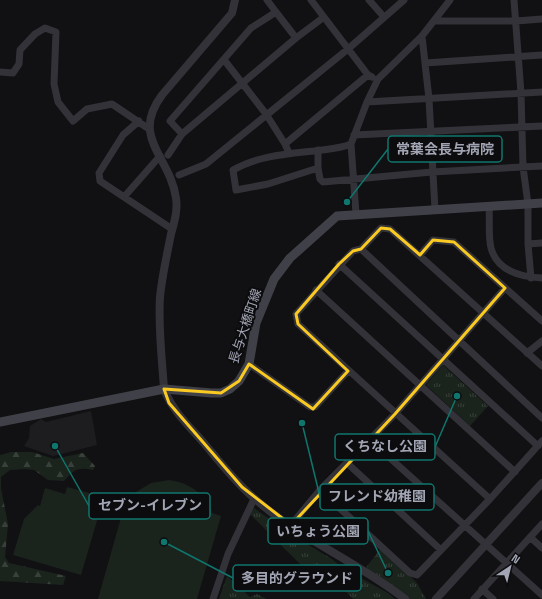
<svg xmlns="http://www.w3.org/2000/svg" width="542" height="599" viewBox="0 0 542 599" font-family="'Space Grotesk','Noto Sans JP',sans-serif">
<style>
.built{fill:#1d1d20}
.grass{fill:#1b231d}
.forest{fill:url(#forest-firs)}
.park{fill:url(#park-tufts)}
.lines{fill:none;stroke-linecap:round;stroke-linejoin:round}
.minor{stroke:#323238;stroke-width:7}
.tertiary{stroke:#323238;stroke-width:8}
.secondary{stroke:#404148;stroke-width:9}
.marked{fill:none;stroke:#faca22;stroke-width:3;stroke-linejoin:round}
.labels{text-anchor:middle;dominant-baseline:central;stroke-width:4;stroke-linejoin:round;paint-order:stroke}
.street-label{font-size:13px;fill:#a2a5b4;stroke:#0c0c0e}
.leader{fill:none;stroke:#0f766e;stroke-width:1.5}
.callout-dot{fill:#0f766e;stroke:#0c0c0e;stroke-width:1.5}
.callout{fill:#0c0c0e;stroke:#0f766e;stroke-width:1.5}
.callout-label{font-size:14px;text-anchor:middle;font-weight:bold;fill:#a2a5b4}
</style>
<defs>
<pattern id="forest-firs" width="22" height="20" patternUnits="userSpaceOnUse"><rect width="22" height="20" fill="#1b231d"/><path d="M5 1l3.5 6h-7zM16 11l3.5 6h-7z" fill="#39403b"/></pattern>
<pattern id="park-tufts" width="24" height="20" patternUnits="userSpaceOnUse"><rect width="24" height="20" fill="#1b231d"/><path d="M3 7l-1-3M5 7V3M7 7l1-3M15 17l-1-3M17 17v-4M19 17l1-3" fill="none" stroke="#39403b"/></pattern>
</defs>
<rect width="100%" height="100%" fill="#111113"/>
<!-- built -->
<path class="built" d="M91,411L97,445L53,456L24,446L29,438L30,426L41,419L46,422Z"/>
<!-- grass -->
<path class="grass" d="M169,480C190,483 204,493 212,513L221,516L197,599H98L124,507L136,492L151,483Z
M67,487L104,497L81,575L13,555L24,519L38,505L40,506L45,488L65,494Z"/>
<!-- forest -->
<path class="forest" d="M11,452H32L54,459L83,453L95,466L93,470C77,467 75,469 64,481L48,480L34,470L25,469L10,470L1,477V488L8,524L5,557L9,563L66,576L63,585L0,581V455Z"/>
<!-- park -->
<path class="park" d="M443,365L488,406L470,426L426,385Z
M254,508L295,537L332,559L341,567L388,593L395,599H353L323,568L302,566L250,514Z
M381,548L417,583L426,599H408L365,569Z
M227,576L250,597L257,594L267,599H219Z"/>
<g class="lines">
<!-- minor -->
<path class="minor" d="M267,0L276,12
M311,0L368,75L372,77
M369,0L384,17
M514,0L521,93L523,167L528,204V244L531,278
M434,21H516L542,19
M422,36L429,99L435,210
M225,61L266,114L285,144
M425,63L542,55
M0,72L13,73L19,64L20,50L35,34L45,28L56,32L54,84L58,102L73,121L87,109L112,104L149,129
M367,102L542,92
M139,121L123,135L99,173L100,181L172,229
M182,134L170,121L251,28L276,12L296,38
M354,135L542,126
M318,150V168L268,184L236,190L233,170C257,156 287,154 314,151C327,149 339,149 351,144
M289,153L285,144L368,75
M168,155L182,134L296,38L324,17
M318,168L320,179L323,182L432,172L542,166
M179,175L206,164L348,49L404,0
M124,197L160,156
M489,207C490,220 488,236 491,248C497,271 522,277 542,278
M356,214L351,144L367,102L378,79L422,36L450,0
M528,244L542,243
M361,249L542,418
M420,255L433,240L454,242L542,321
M339,264L538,446
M316,290L515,472
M527,353L542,341
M249,364L310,407H315L348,371
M370,440L542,595
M347,463L441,550
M320,490L410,573L417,575L490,499L542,441
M490,499L298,324L296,314L353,251L361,249L381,228L390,229L542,366
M291,525L320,490L395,414L505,288
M530,537L542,548
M482,589L493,599
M213,599L228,554L254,499
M474,599L542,524"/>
<!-- tertiary -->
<path class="tertiary" d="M235,0L232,13L162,95C130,138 170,156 176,198C178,211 174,223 171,234C167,255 162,276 160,297C158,327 162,359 164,389C172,410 188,425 203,442C219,461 235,482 254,498C298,538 358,562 405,599
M436,599L542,483"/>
<!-- secondary -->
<path class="secondary" d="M0,422L164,389L212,393H221L230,389L239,381L249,364L256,323L274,279L290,258L337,216L542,203"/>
</g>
<!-- marked area -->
<path class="marked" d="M381,228L390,229L420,255L433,240L454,242L505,288L395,414L291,525L242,487L169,403L164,389L221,393L239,381L249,364L313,409L348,371L298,324L296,314L339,264L353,251L361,249Z"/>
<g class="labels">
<!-- street labels -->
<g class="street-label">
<text transform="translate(245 326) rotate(-72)">長与大橋町線</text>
</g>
</g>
<!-- callouts -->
<path class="leader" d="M347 202L388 149M457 396L435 447M302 423L320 497M55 446L89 506M388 573L368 531M164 542L233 578"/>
<g class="callout-dot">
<circle cx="347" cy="202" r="4"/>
<circle cx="457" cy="396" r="4"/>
<circle cx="302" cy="423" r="4"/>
<circle cx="55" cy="446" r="4"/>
<circle cx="388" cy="573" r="4"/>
<circle cx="164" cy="542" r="4"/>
</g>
<g class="callout">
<rect x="388" y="136" width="114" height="26" rx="4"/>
<rect x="335" y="434" width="100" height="26" rx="4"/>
<rect x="320" y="484" width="114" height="26" rx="4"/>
<rect x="89" y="493" width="121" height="26" rx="4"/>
<rect x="268" y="518" width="100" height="26" rx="4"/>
<rect x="233" y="565" width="128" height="26" rx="4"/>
</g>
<g class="callout-label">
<text x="445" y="154">常葉会長与病院</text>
<text x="385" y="451">くちなし公園</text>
<text x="377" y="501">フレンド幼稚園</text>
<text x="150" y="510">セブン-イレブン</text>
<text x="318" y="536">いちょう公園</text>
<text x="297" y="583">多目的グラウンド</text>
</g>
<!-- north arrow -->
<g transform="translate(510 567) rotate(35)" stroke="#0c0c0e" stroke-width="3" paint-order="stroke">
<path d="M0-3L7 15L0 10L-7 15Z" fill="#a2a5b4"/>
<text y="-6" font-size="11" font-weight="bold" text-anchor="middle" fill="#a2a5b4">N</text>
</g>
</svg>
